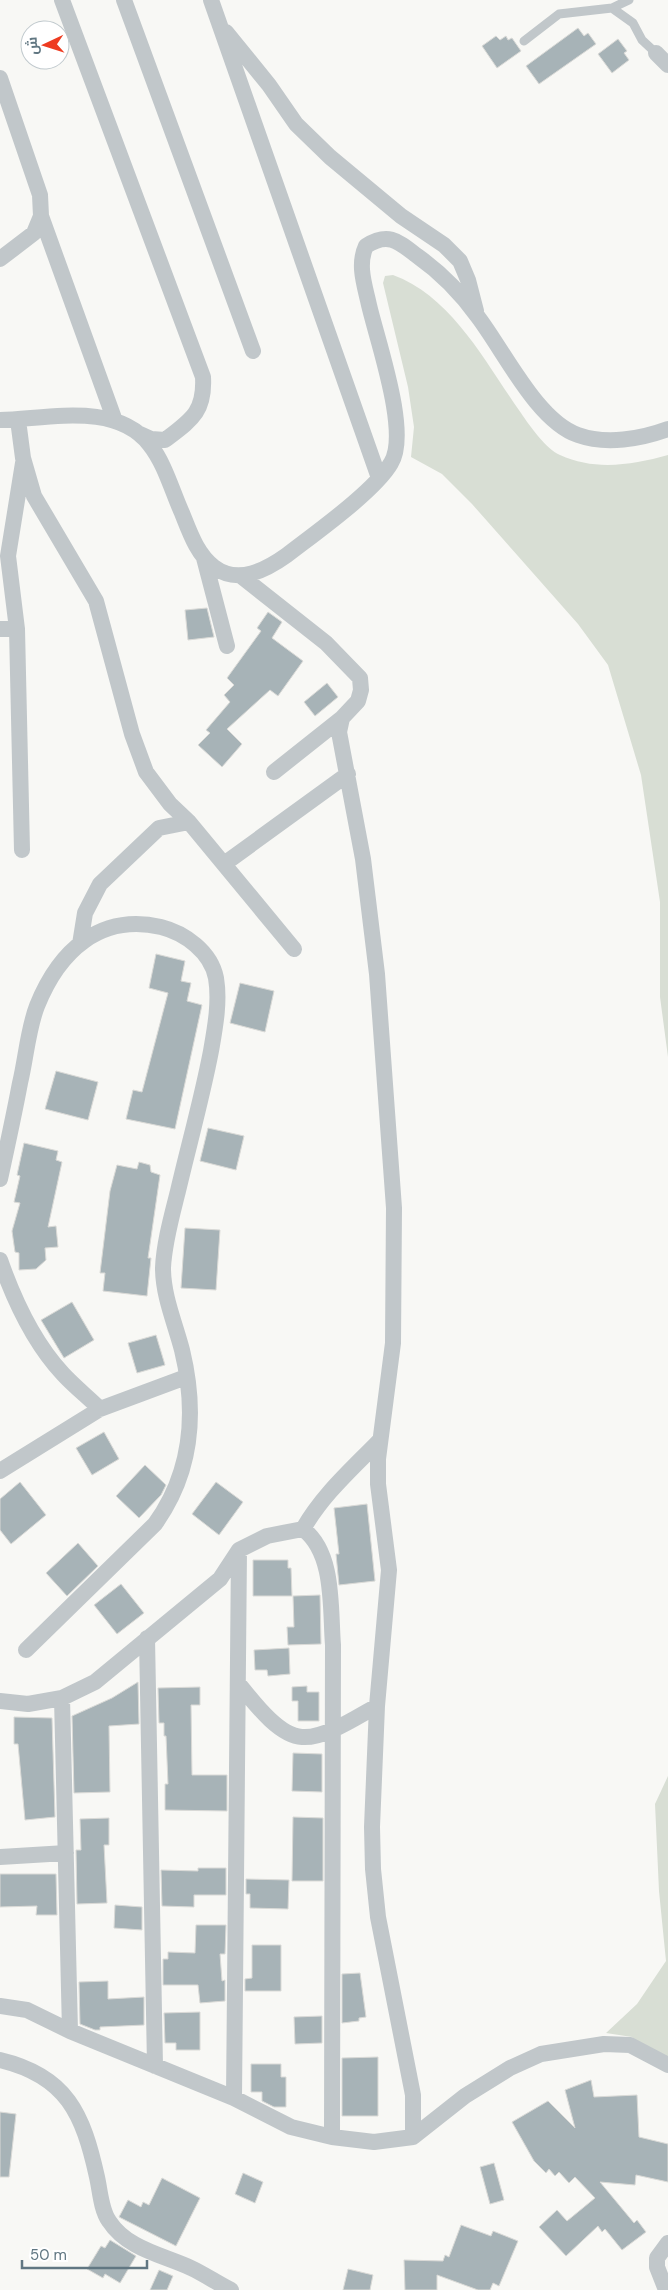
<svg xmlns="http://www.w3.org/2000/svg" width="668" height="2290" viewBox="0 0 668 2290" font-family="'DM Sans',Cairo,sans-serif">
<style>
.green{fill:#d8ded4}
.building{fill:#a7b3b7;stroke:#dadad7}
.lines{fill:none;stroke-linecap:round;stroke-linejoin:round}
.lane{stroke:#c1c7ca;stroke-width:9}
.street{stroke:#c1c7ca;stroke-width:16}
</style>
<rect width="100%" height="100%" fill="#f8f8f5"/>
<!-- green -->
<path class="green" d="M393,275C453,297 486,364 521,413C529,425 547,450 560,455C595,471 632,465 668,455V1057L660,997V902L641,775L608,665L578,624L472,504L442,474L411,457L414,427L408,387L383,283L385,276Z
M668,1776V2067L632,2037L606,2033L637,2004L666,1961L659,1891L655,1804Z"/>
<!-- building -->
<path class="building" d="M578,28L584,36L588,33L596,44L539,84L526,66Z
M496,36L500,40L506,36L508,40L512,38L521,51L497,68L482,46Z
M618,39L627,51L624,53L629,60L612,73L598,54Z
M207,608L214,637L188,640L185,610Z
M268,612L282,622L272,638L303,661L278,696L270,690L227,729L242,744L222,767L198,745L210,733L206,730L230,702L224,695L234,685L227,678L261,631L257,628Z
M327,683L338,697L315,716L304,702Z
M156,954L185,961L181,981L191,983L187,1001L202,1005L175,1129L126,1119L133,1090L142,1092L168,993L149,988Z
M240,983L274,991L265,1032L230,1023Z
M56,1071L98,1082L88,1120L45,1109Z
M208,1128L244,1136L236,1170L200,1161Z
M24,1143L58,1151L56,1160L62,1162L48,1227L56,1226L58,1247L45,1248L46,1260L36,1269L19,1270V1253L15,1252L12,1231L20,1203L14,1202L20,1176L17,1175Z
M139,1162L150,1165L151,1172L160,1175L148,1258H151L147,1296L103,1291L105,1273H100L110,1191L117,1165L137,1169Z
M185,1228L220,1230L216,1290L181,1288Z
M72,1302L94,1340L64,1358L41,1320Z
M156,1335L165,1365L137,1373L128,1343Z
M104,1432L119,1459L92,1475L76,1448Z
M145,1465L166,1485L161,1495L139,1518L116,1496Z
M20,1482L46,1515L11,1544L0,1530V1499Z
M216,1482L243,1502L219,1535L192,1514Z
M367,1504L375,1581L339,1585L336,1554H339L334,1508Z
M78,1543L98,1566L67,1596L46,1573Z
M253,1560H288V1568H291L292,1596H253Z
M121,1584L144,1613L117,1634L94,1605Z
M320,1595L321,1644L288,1645L287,1627H294L293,1596Z
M289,1648L290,1674L268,1676L267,1670H255L254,1650Z
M138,1682L139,1724L109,1726L110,1792L74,1793L72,1716L112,1698Z
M307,1686V1692H319V1721H298V1701H292V1687Z
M200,1687V1705H191L192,1775H227V1811L165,1810V1784H168L166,1736H164V1723H159L158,1688Z
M14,1717L52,1718L55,1817L25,1820L18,1744H14Z
M293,1753L322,1754V1792L292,1791Z
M293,1817L323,1818V1881H292Z
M109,1818V1845H104L107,1903L77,1904L76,1850H81L80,1819Z
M198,1868H226V1895H194V1907L162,1906L161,1870L198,1871Z
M0,1874H56L57,1915H36L37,1906L0,1907Z
M246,1879L289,1880L288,1909L250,1908V1894H246Z
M115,1905L142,1907V1930L114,1928Z
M196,1925H226L225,1954H220L222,1981L225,1980V2001L200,2003L198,1985H163V1959H168V1952L195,1953Z
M252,1945H281V1991H245V1979L252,1978Z
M360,1973L366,2017L359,2018V2021L342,2023V1974Z
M108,1981V1999L144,1997V2025L100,2027V2030H95L80,2024L79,1982Z
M200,2012V2050H176V2043H165L164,2013Z
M322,2016V2043L295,2044L294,2017Z
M378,2057V2116H342V2058Z
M251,2064H281V2077H286V2107H274L262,2101V2092H251Z
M591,2080L594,2097L637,2095L639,2137L668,2144V2182L636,2175L635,2185L600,2182L634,2223L637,2220L646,2232L622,2250L605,2229L602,2232L598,2226L566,2256L539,2227L557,2210L567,2221L595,2198L575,2177L569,2183L559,2172L555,2176L549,2169L546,2173L534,2161L512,2122L548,2101L575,2128L565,2090Z
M0,2112L16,2114L9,2177H0Z
M494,2163L504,2200L490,2204L480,2167Z
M243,2173L263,2182L255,2203L235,2194Z
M162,2178L200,2198L176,2246L119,2217L128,2200L141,2207L143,2202L149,2205Z
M461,2225L491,2236L493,2231L518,2241L499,2286L493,2283L490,2290H478L437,2275V2290H405L404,2260L443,2261L445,2255L449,2257Z
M110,2240L136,2256L120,2283L105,2274L103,2278L87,2269L101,2246L105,2248Z
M348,2269L373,2275L370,2290H343Z
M159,2270L173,2276L167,2290H150Z"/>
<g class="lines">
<!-- lane -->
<path class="lane" d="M612,8L633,23L642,40L656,53
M524,41L559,14L612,8L629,0"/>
<!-- street -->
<path class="street" d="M62,0L203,377C205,412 191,420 165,440L151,439L140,434
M124,0L253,351
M211,0L379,478
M226,32L269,85L296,124L330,157L401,216L444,245L460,261L468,280L476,311
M656,53L668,65
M0,78L40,195L41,216L34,233L0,259
M41,216L115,421
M0,420C47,419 116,401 150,445C165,464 172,491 182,513C190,533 197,554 214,567C238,585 266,570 287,555C314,534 375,491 391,463C410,433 377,340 369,305C365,286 357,265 366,246C388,232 398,241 416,255C440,272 461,293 478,317C504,351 537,421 578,435C606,445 641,439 668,429
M18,420L23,458L34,496L96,601L132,734L146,772L170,804L189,822L294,949
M204,558L227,646
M241,576L326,643L360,678L361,690L358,701L342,718L339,732L363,859L377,974L394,1208L393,1343L378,1459V1484L389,1570L377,1706L372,1827L373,1869L378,1917L413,2095V2137
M0,629H17
M274,772L342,718
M22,850L17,629L8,556L23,463
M224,864L348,774
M80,944L85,913L100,884L159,828L189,822
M0,1179C7,1147 14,1115 20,1083C26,1058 28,1029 37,1006C59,951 100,913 161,927C185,933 211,952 216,978C220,1002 215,1028 211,1051C202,1098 189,1144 178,1191C172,1215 164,1243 163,1268C163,1296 175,1323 182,1350C197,1412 193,1471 155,1524L26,1650
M0,1260C14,1300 34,1343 63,1374C75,1387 88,1397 100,1409
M0,1471L100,1409L186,1377
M303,1529C323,1494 352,1469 380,1440
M147,1638L155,2066
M238,1683C252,1700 278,1736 302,1737C325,1739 358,1716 377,1706
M62,1698L70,2031
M0,1701L28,1704L62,1698L95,1682L220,1579L239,1550L267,1536L303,1529C335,1553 330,1609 333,1645L332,2137
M0,1857L66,1853
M0,2006L27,2010L70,2031L234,2098L291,2127L332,2137L374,2142L413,2137L465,2096L510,2068L541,2054L604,2044L630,2045L668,2065
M0,2060C67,2076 83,2114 97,2177C100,2190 101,2210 109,2221C127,2249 163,2255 191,2268C204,2274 217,2283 231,2290
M234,2098L239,1550
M666,2290L657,2267V2258L668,2243"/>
</g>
<!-- north arrow -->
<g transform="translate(45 45) rotate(266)"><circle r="24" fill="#ffffff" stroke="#c0c9cd"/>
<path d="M0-4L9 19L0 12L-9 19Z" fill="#ee3b20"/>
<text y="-8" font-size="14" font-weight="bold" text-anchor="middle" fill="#617782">ش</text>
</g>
<!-- scale -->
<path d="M22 2260v8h125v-8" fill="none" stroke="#617782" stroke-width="2.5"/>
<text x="30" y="2260" font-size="15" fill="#617782" stroke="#ffffff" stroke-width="4" paint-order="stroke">50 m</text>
</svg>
